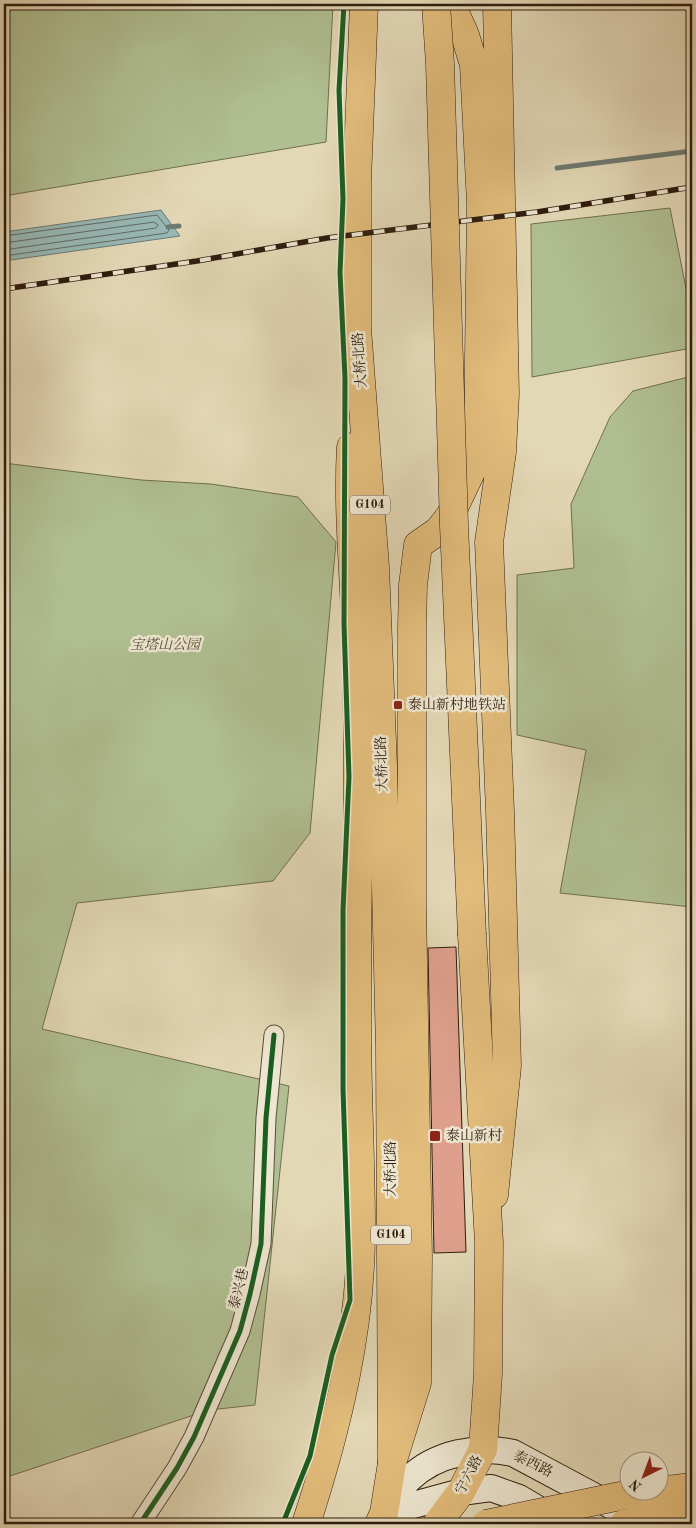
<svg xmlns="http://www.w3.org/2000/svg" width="696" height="1528" viewBox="0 0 696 1528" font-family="'Old Standard TT','Noto Serif SC',serif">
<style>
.green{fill:#b0bf91;stroke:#706e50}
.water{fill:#97b8b5;stroke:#6d7a72}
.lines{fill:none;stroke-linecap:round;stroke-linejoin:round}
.shore{stroke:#636a62;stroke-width:1}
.stream{stroke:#6d7a72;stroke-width:5}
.building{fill:#dea08d;stroke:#2f1c0e}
.minor-casing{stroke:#5c4b38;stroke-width:21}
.secondary-casing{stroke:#2f1c0e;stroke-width:28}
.primary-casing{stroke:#2f1c0e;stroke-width:29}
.trunk-casing{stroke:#2f1c0e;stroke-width:29}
.minor{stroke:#ede6d0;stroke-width:19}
.secondary{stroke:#ede6d0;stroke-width:26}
.primary{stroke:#e2bc7b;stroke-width:28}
.trunk{stroke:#e2bc7b;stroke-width:28}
.rail-casing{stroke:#2f1c0e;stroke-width:5.5}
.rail{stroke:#ede6d0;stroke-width:4;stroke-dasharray:11;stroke-linecap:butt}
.trunk-bridge-casing{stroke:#2f1c0e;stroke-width:29;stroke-linecap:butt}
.trunk-bridge{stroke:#e2bc7b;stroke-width:28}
.cycleway-casing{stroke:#ede6d0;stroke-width:8}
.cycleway{stroke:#1b5e20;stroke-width:5}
.poi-dot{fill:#8f2418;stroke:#ede6d0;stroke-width:2}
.labels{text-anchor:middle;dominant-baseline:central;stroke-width:5;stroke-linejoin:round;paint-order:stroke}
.shield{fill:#ede6d0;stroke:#685948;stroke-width:1}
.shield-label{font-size:12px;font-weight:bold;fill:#2f1c0e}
.street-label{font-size:14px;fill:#2f1c0e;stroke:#ede6d0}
.park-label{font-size:14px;font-style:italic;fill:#564d35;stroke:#ede6d0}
.poi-label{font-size:14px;fill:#2f1c0e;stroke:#ede6d0;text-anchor:start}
</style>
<rect width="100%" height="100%" fill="#e3d8b6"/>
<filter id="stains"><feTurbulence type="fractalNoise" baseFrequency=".004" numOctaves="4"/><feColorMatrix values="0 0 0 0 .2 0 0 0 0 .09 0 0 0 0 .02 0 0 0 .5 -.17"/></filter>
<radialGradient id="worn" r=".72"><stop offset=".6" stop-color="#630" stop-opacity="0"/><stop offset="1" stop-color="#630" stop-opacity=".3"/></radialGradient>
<!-- green -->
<path class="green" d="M4,4H333L326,142L4,196V107L10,100L4,73Z
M670,208L692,318V348L532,377L531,224Z
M692,376V907L560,893L586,750L517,735V575L574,568L571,504L610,417L633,391Z
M4,463L141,480L211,484L298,497L336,542L310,833L273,881L77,903L42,1029L289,1086L255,1405L209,1410L4,1478Z"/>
<!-- water -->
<path class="water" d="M161,210L180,236L4,261V232Z"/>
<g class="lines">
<!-- shore -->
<path class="shore" d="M4,236L157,215L169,230L167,233L4,256
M4,243L154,222L158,225L156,228L4,250"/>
<!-- stream -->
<path class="stream" d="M557,168L692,151
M168,227L179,226"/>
</g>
<!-- building -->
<path class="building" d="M456,947L466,1252L434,1253L428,948Z"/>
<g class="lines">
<!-- minor casing -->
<g class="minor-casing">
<path id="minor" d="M140,1524L177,1468L194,1437L240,1331L250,1294L261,1244L266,1118L274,1035"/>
</g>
<!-- secondary casing -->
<g class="secondary-casing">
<path id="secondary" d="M384,1513C392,1502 399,1489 409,1479C436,1453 478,1445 513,1453L614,1507
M384,1513L461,1492L491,1488L519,1498L563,1524"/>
</g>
<!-- primary casing -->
<g class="primary-casing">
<path id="primary" d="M494,1195L507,1066L500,811L489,542L502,452L505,394L497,4
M379,1524L384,1513L392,1463L417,1383L418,1256L412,903V627L413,585L418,545L438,531L450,516L471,472L478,435L481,204L474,65L465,35L451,4
M437,1524L461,1492L483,1449"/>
</g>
<!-- trunk casing -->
<g class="trunk-casing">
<path id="trunk" d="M364,4L357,181V328L375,567L383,766L390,1049L392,1463
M472,935L489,1243L488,1374L483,1449
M306,1524C337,1429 362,1327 361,1226C361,1159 357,1091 357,1024C357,897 360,770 356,643C355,578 347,512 351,447"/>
</g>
<!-- minor -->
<use href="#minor" class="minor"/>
<!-- secondary -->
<use href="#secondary" class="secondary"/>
<!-- primary -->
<use href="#primary" class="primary"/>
<!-- trunk -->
<use href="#trunk" class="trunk"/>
<!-- rail casing -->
<g class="rail-casing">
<path id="rail" d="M4,289L197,261L327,238L537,212L692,187"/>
</g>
<!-- rail -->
<use href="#rail" class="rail"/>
<!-- trunk-bridge casing -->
<g class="trunk-bridge-casing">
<path id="trunk-bridge" d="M436,4L440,64L454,525L472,935
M486,1524L625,1495L692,1487
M624,1524L692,1510"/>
</g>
<!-- trunk-bridge -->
<use href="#trunk-bridge" class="trunk-bridge"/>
<!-- cycleway casing -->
<g class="cycleway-casing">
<path id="cycleway" d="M140,1524L177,1468L194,1437L240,1331L250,1294L261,1244L266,1118L274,1035
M280,1524L285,1518L310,1456L332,1355L350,1300L343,1089V910L349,777L344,624L345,378L340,273L343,199L339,90L344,4"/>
</g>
<!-- cycleway -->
<use href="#cycleway" class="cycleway"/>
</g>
<!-- markers -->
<g class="poi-dot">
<rect x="393" y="700" width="10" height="10" rx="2.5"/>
<rect x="429" y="1130" width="12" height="12" rx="2.5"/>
</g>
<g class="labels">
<!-- shield labels -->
<g class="shield">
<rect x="350" y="495.5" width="40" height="19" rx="4"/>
<rect x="371" y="1225.5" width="40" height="19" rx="4"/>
</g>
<g class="shield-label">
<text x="370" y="505">G104</text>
<text x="391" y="1235">G104</text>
</g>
<!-- street labels -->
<g class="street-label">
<text transform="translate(360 360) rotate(-94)">大桥北路</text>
<text transform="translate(382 764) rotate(-92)">大桥北路</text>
<text transform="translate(391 1169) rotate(-90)">大桥北路</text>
<text transform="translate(239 1289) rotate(-76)">泰兴巷</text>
<text transform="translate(533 1464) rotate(26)">泰西路</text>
<text transform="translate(469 1475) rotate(-62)">宁六路</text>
</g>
<!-- park labels -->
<g class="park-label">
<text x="165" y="645">宝塔山公园</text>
</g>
<!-- poi labels -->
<g class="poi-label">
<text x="408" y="705">泰山新村地铁站</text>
<text x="446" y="1136">泰山新村</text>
</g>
</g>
<!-- margin -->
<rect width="696" height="1528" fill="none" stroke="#e3d8b6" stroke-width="20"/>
<rect x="5" y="5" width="686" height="1518" fill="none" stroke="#2f1c0e" stroke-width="2.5"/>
<rect x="10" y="10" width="676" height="1508" fill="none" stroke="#2f1c0e"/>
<!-- north arrow -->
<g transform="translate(644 1476) rotate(222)"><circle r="24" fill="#ede6d0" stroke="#a19582"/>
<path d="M0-4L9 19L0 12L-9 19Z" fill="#8f2418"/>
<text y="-8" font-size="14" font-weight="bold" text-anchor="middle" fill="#2f1c0e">N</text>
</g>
<rect width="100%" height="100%" filter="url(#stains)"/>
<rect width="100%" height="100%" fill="url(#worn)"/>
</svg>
